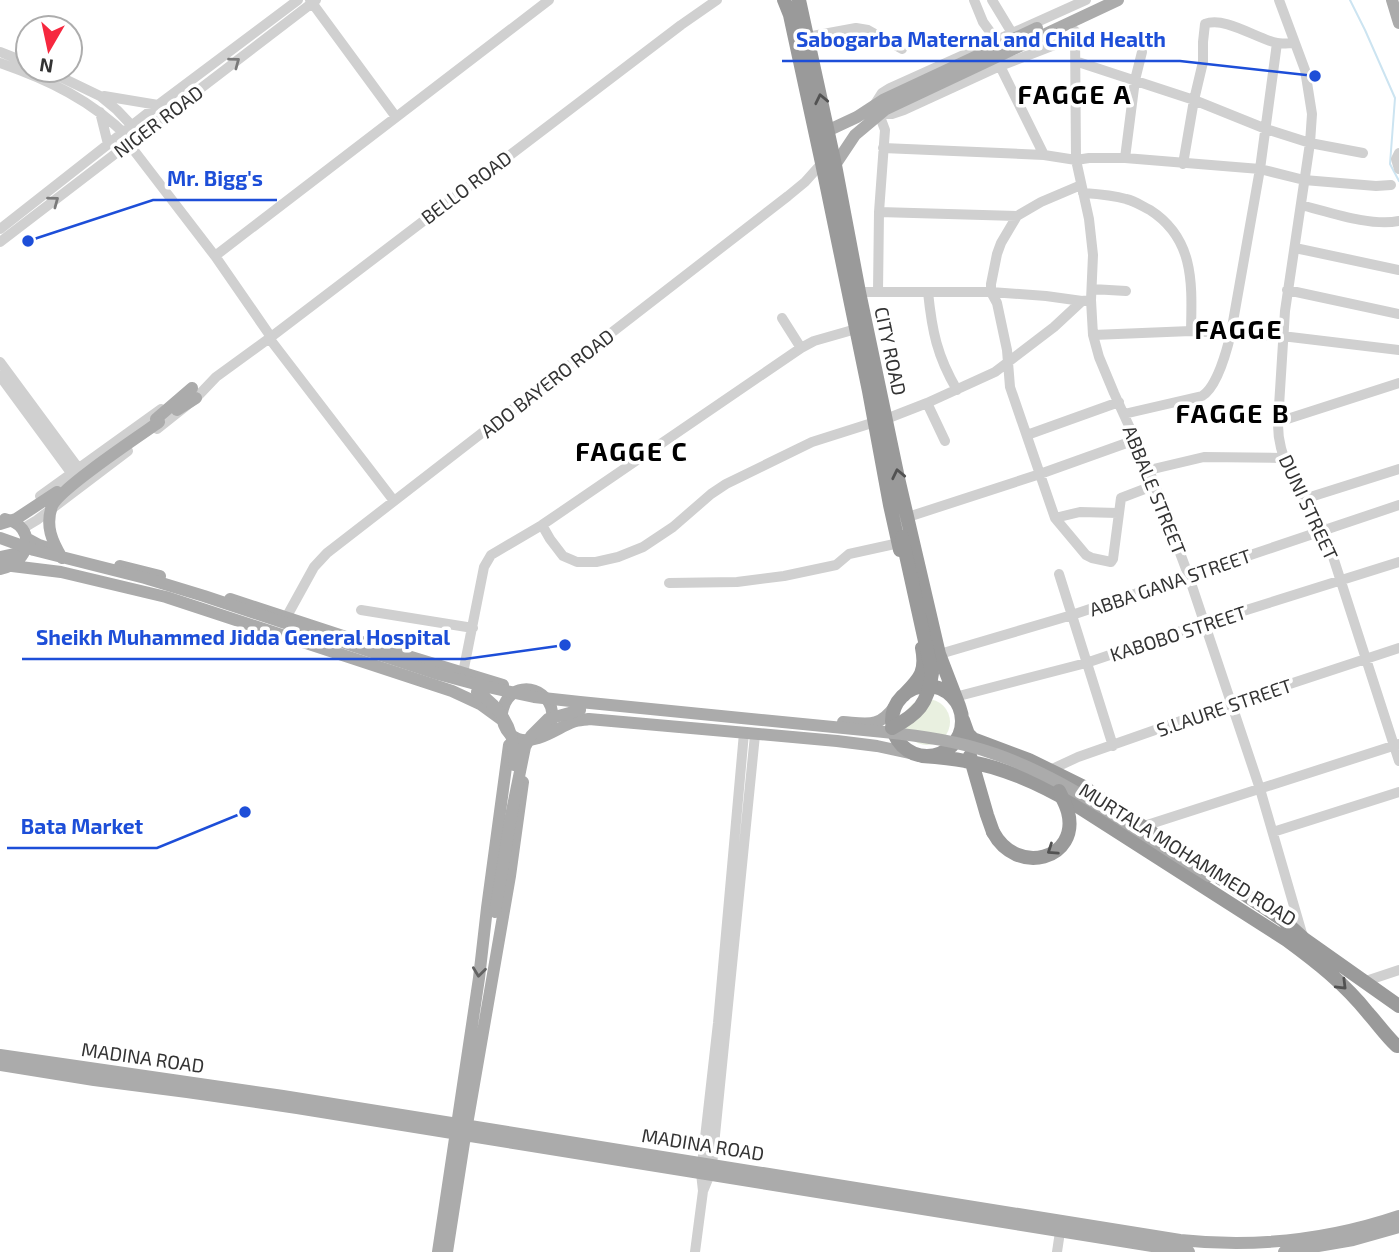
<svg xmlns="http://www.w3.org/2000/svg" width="1399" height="1252" viewBox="0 0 1399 1252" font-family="'Exo 2',sans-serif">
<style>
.green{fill:#e9f0e0}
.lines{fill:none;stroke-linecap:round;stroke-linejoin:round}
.stream{stroke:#cce4f1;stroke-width:2}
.minor{stroke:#d0d0d0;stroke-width:10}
.major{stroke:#ababab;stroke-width:12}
.highway{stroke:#9a9a9a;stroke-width:14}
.major-bridge{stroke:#ababab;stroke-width:12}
.highway-bridge{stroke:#9a9a9a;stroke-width:14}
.oneway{stroke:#7a7a7a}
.oneway2{stroke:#525252}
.oneway3{stroke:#636363}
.labels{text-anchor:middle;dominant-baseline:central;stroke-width:7;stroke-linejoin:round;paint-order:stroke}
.street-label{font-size:19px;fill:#333;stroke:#fff}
.district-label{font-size:26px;font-weight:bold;letter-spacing:2px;fill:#000;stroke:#fff}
.leader{fill:none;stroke:#1d4ed8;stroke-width:2.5}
.callout-dot{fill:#1d4ed8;stroke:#fff;stroke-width:2.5}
.callout-label{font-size:21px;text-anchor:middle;font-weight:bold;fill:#1d4ed8;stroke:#fff;stroke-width:7;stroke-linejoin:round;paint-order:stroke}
</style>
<rect width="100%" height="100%" fill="#fff"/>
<!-- green -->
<path class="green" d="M904 722a23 23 0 1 1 46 0a23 23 0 1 1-46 0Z"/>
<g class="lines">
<!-- stream -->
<path class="stream" d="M1350,0L1365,30L1395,98L1390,164L1399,181"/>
<!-- minor -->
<path class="minor" d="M310,0L396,117
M974,0L983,22L996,40
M992,0L1012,33
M1279,0L1305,70L1312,114L1310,143L1285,311L1278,422C1277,462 1303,497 1324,529L1399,761
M1075,31L1076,160L1089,219L1093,255L1091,300L1093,335L1099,357L1114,393L1149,470L1189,577L1260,789L1303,937
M807,37L856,28L868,30L902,49
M0,52L28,63
M1075,61L1194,100L1266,129L1310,143L1363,153
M0,63C49,80 91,100 128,137
M1000,66L1044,155
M46,70L100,96L117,110L135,129
M104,96L158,105
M875,104L882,93L890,88L1086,0
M100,112L108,144
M129,144L215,256L271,337
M883,148L1044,155L1076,160L1089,158H1125L1260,169L1304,180L1376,186L1391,185
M1399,153L1396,159L1399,169
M1125,158L1135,80L1142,52
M1183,164L1194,100L1203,62V42L1205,24C1225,16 1257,39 1277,43C1282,44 1289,43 1294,43
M1081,185L1041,202L1017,216L1001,243L997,254L991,284V292L997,303L1007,350L1010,387L1055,518L1086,555L1092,558L1111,562L1113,559L1121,498L1155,485
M1083,193C1097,194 1112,195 1126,199C1135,201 1142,206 1150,210C1195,239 1192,284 1191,331
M1301,205C1329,212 1371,227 1399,221
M879,212L1017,216
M0,229L158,105L298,0
M0,242L316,0
M1295,248L1399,270
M215,256L549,0
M1092,289L1126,291
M1287,290L1399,314
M859,292H991L1046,296L1082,301L1091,300
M878,292L879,212L885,130L879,114H892L904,110L1000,66L1075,37
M928,292C932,331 937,356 957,390
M782,318L801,348
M1093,335L1191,331L1282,336L1399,350
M269,338L394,501
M0,362L79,469
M0,376L72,474
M927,403L945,441
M1124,414L1202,396C1217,387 1227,350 1231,333L1260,169L1277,43
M886,419L927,403L995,372L1054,327L1082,301
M1278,422L1399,383
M157,429L196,398L216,377L271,337L681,25L717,0
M1027,435L1119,402
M1149,470L1204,457L1282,458
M40,496L161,409
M1304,499L1399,469
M908,517L1040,474L1135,440
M1055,518L1080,512L1118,513
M542,525L550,539L563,556L577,562H596L618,557L643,547L673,527L711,494L726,484L812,442L875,422
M22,529L37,520L128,451
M1059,574L1113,746
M669,583L737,582L784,576L836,565L849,554L899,543
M361,610L473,628
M287,616L314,567L327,553L788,196L805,182L822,163
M933,656L1072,615L1399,505
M463,673L484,567L491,555L542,525L801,348L814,341L856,329
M955,697L1086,663L1205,623L1399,562
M744,733L718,1023L701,1173L703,1191L710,1174L712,1165L755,735
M1050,770L1078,757L1232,703L1399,648
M1144,826L1399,744
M1273,832L1399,792
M1363,982L1399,970
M695,1252L703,1191
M1057,1252L1061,1225"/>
<!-- major -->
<path class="major" d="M1392,0L1399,23
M827,131L857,117L883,100L1037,28
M835,165L855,135L886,109L1118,0
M177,410L196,398
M156,419L192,388
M26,538L39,545L54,550
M0,557L20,553
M12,566L61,572L166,597L452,691L480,704L502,720
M120,566L160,576
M0,569C30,564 38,526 5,519
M230,599L352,639L503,685
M843,722C869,724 879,728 895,706
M542,736C574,703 522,670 505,703C503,708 501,713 502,718C504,727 509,736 518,739C536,745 557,728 573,722C578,720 584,720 589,719L837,741L877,746L914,754
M0,1055L283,1096L1180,1240C1255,1248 1328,1240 1399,1216
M0,1065L94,1080L187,1092L297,1108L1189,1252
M438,1252L479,978L487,908L509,745
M447,1252L465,1136L510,876L523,782
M1284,1252L1353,1240L1399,1227"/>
<!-- highway -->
<path class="highway" d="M784,0L790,15L822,163L869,391L890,505L900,550
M799,0L835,165L859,292L898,478L939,654L959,706
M892 721a35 35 0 1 1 70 0a35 35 0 1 1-70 0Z
M903,696C919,679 927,673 922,648
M963,720L968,734L973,739L1029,760L1082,786L1178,850
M922,756C937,757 951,758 965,761C1004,767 1042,785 1076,805L1287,940C1317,962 1345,984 1368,1013C1378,1024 1386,1036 1397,1046
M970,756L987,815L993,832
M1201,865L1283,920L1304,939L1399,1006"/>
<!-- major-bridge -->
<path class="major-bridge" d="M0,524L16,519L57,492
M0,538L34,550L145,578L204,596L438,674L479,685L534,697L580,702L884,732C921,736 959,741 995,754C1073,781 1139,834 1209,876
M62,558C52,541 45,526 52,506C59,489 139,436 159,422
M477,692C504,709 516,733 514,765
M495,912L511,816L525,747L531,736L548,719L580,710"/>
<!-- highway-bridge -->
<path class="highway-bridge" d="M892,728C918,714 928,704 932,673L902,537
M993,832C1017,877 1080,859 1068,812C1066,804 1062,798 1059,791"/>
</g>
<!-- one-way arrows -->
<defs><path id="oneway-chevron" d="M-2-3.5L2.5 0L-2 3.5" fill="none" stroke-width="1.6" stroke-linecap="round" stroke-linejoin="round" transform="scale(1.75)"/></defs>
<g class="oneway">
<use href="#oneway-chevron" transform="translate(235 62) rotate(-37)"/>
<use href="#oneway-chevron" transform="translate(54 201) rotate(-37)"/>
</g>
<g class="oneway2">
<use href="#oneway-chevron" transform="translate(821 99) rotate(-102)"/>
<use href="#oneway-chevron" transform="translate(898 474) rotate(-102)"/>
<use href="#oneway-chevron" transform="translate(1052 850) rotate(146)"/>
<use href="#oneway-chevron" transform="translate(1342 985) rotate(45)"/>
</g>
<use class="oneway3" href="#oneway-chevron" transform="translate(479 972) rotate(97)"/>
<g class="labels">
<!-- street labels -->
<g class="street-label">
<text transform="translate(158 121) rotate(-37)">NIGER ROAD</text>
<text transform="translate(466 187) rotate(-37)">BELLO ROAD</text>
<text transform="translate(891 351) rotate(78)">CITY ROAD</text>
<text transform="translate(547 383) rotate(-38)">ADO BAYERO ROAD</text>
<text transform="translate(1155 490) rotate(68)">ABBALE STREET</text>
<text transform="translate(1309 507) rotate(65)">DUNI STREET</text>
<text transform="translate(1170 582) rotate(-19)">ABBA GANA STREET</text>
<text transform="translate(1178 633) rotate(-18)">KABOBO STREET</text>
<text transform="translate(1224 707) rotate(-19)">S.LAURE STREET</text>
<text transform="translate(1188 854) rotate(32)">MURTALA MOHAMMED ROAD</text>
<text transform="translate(143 1057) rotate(8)">MADINA ROAD</text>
<text transform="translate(703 1144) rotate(9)">MADINA ROAD</text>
</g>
<!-- district labels -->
<g class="district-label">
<text x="1075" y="93">FAGGE A</text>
<text x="1239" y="328">FAGGE</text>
<text x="1233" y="412">FAGGE B</text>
<text x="632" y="450">FAGGE C</text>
</g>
</g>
<!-- callouts -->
<path class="leader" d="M1315 76L1180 61H782M28 241L153 200H277M565 645L465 659H22M245 812L157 848H7"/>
<g class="callout-dot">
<circle cx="1315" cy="76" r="7"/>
<circle cx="28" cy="241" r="7"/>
<circle cx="565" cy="645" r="7"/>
<circle cx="245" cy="812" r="7"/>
</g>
<g class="callout-label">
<text x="981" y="47">Sabogarba Maternal and Child Health</text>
<text x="215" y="186">Mr. Bigg's</text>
<text x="243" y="645">Sheikh Muhammed Jidda General Hospital</text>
<text x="82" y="834">Bata Market</text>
</g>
<!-- north arrow -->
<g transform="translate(49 49) rotate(189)"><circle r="33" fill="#ffffff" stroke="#adadad" stroke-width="2"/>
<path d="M0-5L12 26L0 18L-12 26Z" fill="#f6283f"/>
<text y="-10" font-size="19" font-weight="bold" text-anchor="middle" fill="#333333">N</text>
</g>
</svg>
